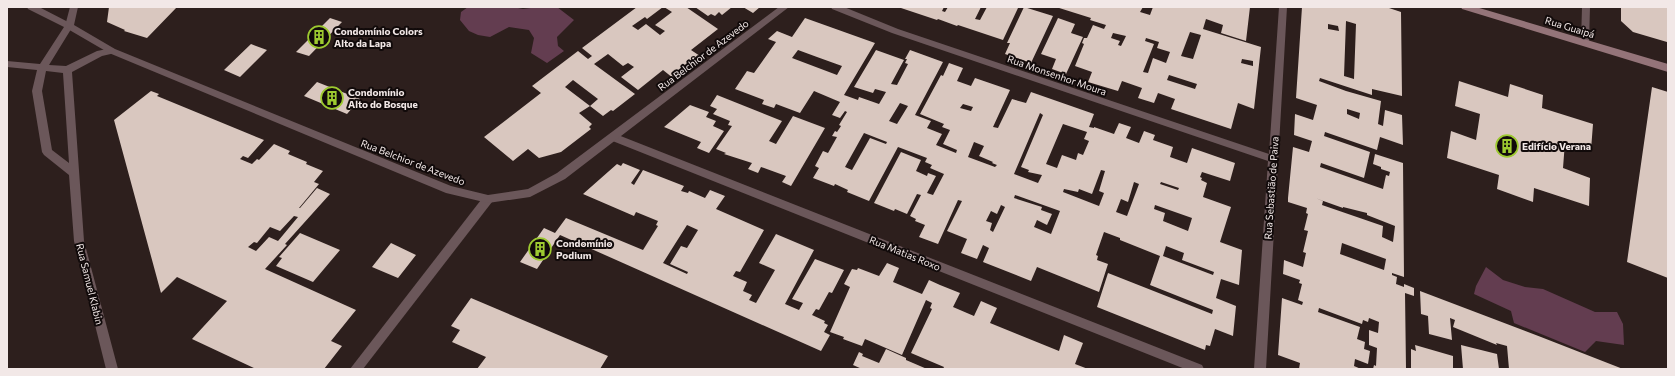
<svg xmlns="http://www.w3.org/2000/svg" width="1675" height="376" viewBox="0 0 1675 376" font-family="Commissioner,sans-serif">
<style>
.water{fill:#633d50}
.building{fill:#d9c7bf;fill-rule:evenodd}
.lines{fill:none;stroke-linecap:round;stroke-linejoin:round}
.service{fill:#6b575a;fill-rule:evenodd}
.minor{fill:#6b575a;fill-rule:evenodd}
.tertiary{fill:#6b575a;fill-rule:evenodd}
.secondary{fill:#947479;fill-rule:evenodd}
.labels{text-anchor:middle;dominant-baseline:central;stroke-width:4;stroke-linejoin:round;paint-order:stroke}
.street-label{font-size:10px;fill:#f2e8e7;stroke:#110a0a}
.poi-label{font-size:10px;font-weight:bold;fill:#f2e8e7;stroke:#110a0a;text-anchor:start}
</style>
<rect width="100%" height="100%" fill="#2d1f1d"/>
<!-- water -->
<path class="water" d="M468,7H513L523,9L538,7H557L574,20L557,37L558,46L564,51L547,63L531,53L534,38L529,30L509,27L490,37L478,35L469,31L460,20L461,12Z
M1486,267L1503,280L1525,287L1543,289L1595,312H1617L1623,324L1624,345L1596,341L1585,352L1514,323L1511,311L1474,294L1476,286Z"/>
<!-- building -->
<path class="building" d="M109,7H177L147,38L124,31L125,30L107,22Z
M637,7H663L647,19L645,17L632,26L638,30L646,24L660,35L665,31L655,25L672,12L664,7H686L718,29L691,50L700,56L673,78L663,70L638,90L621,77L634,67L628,63L623,66L608,54L594,64L635,94L613,111L611,110L603,116L590,106L579,113L592,124L589,127L591,129L561,152L539,158L528,149L513,161L484,137L541,93L532,86L578,51L588,59L592,56L582,48ZM573,80L598,99L590,106L565,87Z
M695,7H732L722,15L719,12L715,16L711,14L708,16Z
M743,7H760L753,13Z
M898,7H944L942,11L945,12L948,7H981L975,19L980,20L987,7L1018,8L1003,40L958,25L957,26L938,19L937,20Z
M1024,7L1053,16L1031,63L1005,54L1010,43H1007Z
M1056,7H1143L1140,12L1150,15L1153,7H1250L1246,41L1221,33L1223,25L1206,19L1203,29L1261,47L1254,109L1238,103L1231,129L1171,109L1175,99L1158,93L1154,103L1138,98L1142,88L1122,81L1118,91L1088,82L1092,72L1075,66L1084,44L1082,43L1084,38H1087L1093,25L1104,29L1106,25L1090,20L1091,18ZM1190,32L1201,35L1193,59L1181,56ZM1113,33L1126,36L1121,46L1118,45L1120,41L1111,38ZM1146,38L1159,42L1157,48L1170,52L1166,63L1153,58L1148,73L1143,72L1154,44L1145,41ZM1242,59L1253,61V66L1241,63ZM1169,75L1197,84L1195,89L1167,80Z
M1302,7H1386L1401,12L1402,96L1372,89V95L1320,78L1319,81L1346,91L1381,101L1378,124L1383,126L1385,110L1402,115L1403,145L1380,137L1377,150L1325,132L1324,136L1370,152L1364,178L1321,163L1320,167L1383,189L1386,175L1389,176L1390,172L1381,169V167L1373,164L1375,154L1403,163L1404,277L1392,273V275L1397,277L1396,284L1404,287V284L1414,288V296L1405,293L1406,369H1373L1374,365L1376,366L1377,348L1369,345V330L1378,333L1379,322L1369,318L1368,322L1363,320L1362,324L1319,308L1318,312L1360,327L1357,339L1365,342L1364,349L1370,351L1368,364L1355,359L1354,366L1361,369H1299L1300,363L1278,355L1282,298L1302,305L1303,302L1298,300L1302,284L1299,283L1300,280L1283,274L1284,260L1303,267L1306,253L1303,252L1308,231L1304,230L1308,214L1306,213L1307,208L1288,202V198L1293,147L1309,152L1312,141L1294,135L1295,114L1313,120L1317,105L1296,98ZM1346,21L1356,24L1354,79L1344,76ZM1328,24L1338,26L1339,31L1328,29ZM1347,109L1360,113L1359,119L1347,114ZM1315,198L1343,208V207L1367,213V215L1395,226L1393,242L1382,237L1383,226L1322,205L1323,201ZM1342,243L1386,259L1384,270L1340,254Z
M1621,7H1668V18L1667,17V42L1633,32L1621,21Z
M330,18L342,22L309,56L296,52Z
M805,18L875,43L844,95L858,100L859,97L879,104L886,92L875,89L873,93L854,87L876,50L904,60L891,84L897,85L908,64L905,63L907,59H905L910,50L943,62L915,115L931,121L927,128L942,134L936,145L956,153L957,150L943,144L950,130L942,127L944,124L920,114L941,75L943,76L949,63L963,68L957,81L971,86L975,78L1010,90L993,127L998,128L1012,99L1026,103L1031,92L1094,114L1089,127L1094,128V127L1114,134L1119,123L1131,127L1126,138L1139,143L1144,131L1155,135L1153,140L1173,147L1170,157L1187,163L1192,148L1235,163L1230,181L1202,172L1200,177L1202,178L1201,180L1207,183L1203,197L1231,207L1220,242L1242,250L1239,285L1221,279L1216,298L1236,306L1233,336L1215,329L1210,346L1206,345L1205,350L1097,307L1108,273L1212,314L1213,310L1150,285L1160,256L1120,240V238L1104,232L1096,255L1098,256L1097,260L1108,264L1099,292L1037,267L1031,281L983,262L989,248L983,245L977,259L961,253L967,239L947,231L962,201L958,200L938,244L919,237L925,225L915,221L916,219L910,216L921,195L917,194L907,214L895,209L894,211L874,203L901,152L921,160L916,171L927,176L928,173L936,176L927,193L933,195L944,174L930,168L932,165L925,162L927,158L898,147L869,201L847,192L848,190L835,184L834,186L813,178L819,168L815,166L823,151L828,153L837,137L832,136L835,131L837,132L841,126L839,125L847,112L845,111L840,118L832,115L840,102L814,91L800,113L776,104L774,108L762,104L764,100L735,89L747,71L754,73L776,42L768,39L777,31L792,37ZM798,50L817,57L842,66L837,75L792,58ZM900,103L908,106L897,124L889,121ZM963,104L973,107L971,111L960,108ZM1040,113L1043,115L1021,167L1029,170L1028,172L1042,175L1038,183L1014,174ZM1063,124L1087,132L1084,139L1089,141L1083,155L1078,153L1076,160L1062,155L1057,168L1046,164ZM864,133L887,142L886,144L870,138L852,170L845,167ZM974,142L984,146L979,156L993,162L992,163L997,165L995,167L968,157ZM1101,170L1105,171L1099,191L1104,193L1099,206L1063,192L1064,189L1078,192L1079,189L1092,194ZM1134,182L1139,184L1127,216L1116,212L1121,199L1128,202ZM1161,182L1179,188L1178,190L1160,184ZM1015,195L1060,211L1051,234L1034,227L1037,220L1047,225L1052,214L1041,210L1042,207L1014,198ZM1001,205L1005,207L993,232L990,230L992,223L986,221L991,211L997,214ZM1155,205L1192,218L1188,231L1163,221L1165,213L1154,209ZM1166,246L1184,253L1182,260L1214,272L1213,275L1163,256Z
M1058,18L1075,24L1071,33L1083,37L1066,74L1052,69L1056,59L1041,54Z
M251,44L267,50L240,77L224,70Z
M1459,81L1508,97L1510,84L1543,95L1542,108L1593,124L1591,150L1565,142L1563,168L1590,178L1589,206L1534,188L1533,202L1497,189L1499,175L1447,158L1451,131L1476,140L1480,114L1455,106Z
M317,82L360,99L347,114L304,96Z
M1652,87L1668,92V278L1627,262Z
M151,91L159,94L157,96L264,140L248,158L243,156L240,159L252,164L257,159L259,160L274,144L290,151L288,154L307,162L306,164L323,171L314,182L319,184L299,208H300L317,188L330,194L285,244L287,245L265,269L356,310L331,341L342,346L324,369H256L192,339L227,301L177,277L161,293L114,120ZM294,216L298,217L278,241L269,237L256,251L248,247L254,242L257,243L270,227L280,231Z
M717,95L782,121L769,141L776,144L793,116L825,128L791,186L782,182L786,176L761,167L758,173L748,169L752,163L724,154L726,153L716,149L732,126L728,125L730,121L713,114L717,109L710,106Z
M690,105L709,112L706,117L716,121L713,126L724,131L709,153L697,148L701,142L664,127Z
M623,163L640,170L631,183L634,185L643,170L684,186L681,191L688,193L689,191L705,198L710,190L725,196L716,209L764,230L740,272L736,271L733,276L747,282L743,291L752,295L749,300L756,303L775,270L759,263L776,234L814,250L785,304L799,310L803,303L792,299L815,259L844,270L832,293L829,292L819,310L816,309L812,315L825,321L824,323L828,325L824,332L830,335L821,351L560,235L537,269L520,262L544,228L555,233L566,218L643,250L658,226L656,225L658,221L636,212L634,216L583,194L617,164L621,166ZM687,225L698,230L687,248L681,246L670,264L688,272L687,274L663,263Z
M300,233L340,250L313,282L276,266L282,258L279,257Z
M391,243L416,255L398,278L372,267Z
M887,263L899,268L893,282L922,294L929,280L940,285L960,293L953,307L974,316L981,301L997,308L990,323L1017,334L1059,351L1064,335L1083,343L1075,364L1088,369H943L944,367L911,353L932,309L930,308L932,303L926,300L902,355L865,339L862,346L843,339L844,337L830,332L850,287L844,284L852,269L857,270L858,268L879,276Z
M1420,291L1541,337L1623,369H1509L1507,346L1496,343L1497,345L1453,327L1455,320L1450,318L1452,340L1429,334L1428,316L1421,314Z
M471,298L608,356L600,369H477L486,357L452,342L460,330L451,326Z
M1415,345L1453,356V369H1411V349L1416,351Z
M1461,345L1497,354L1499,369H1463Z
M886,349L906,358V360L927,369H862L853,365L859,352L863,354L862,356L879,363Z"/>
<g class="lines">
<!-- service -->
<path class="service" d="M488,195L492,196L493,199L492,202L363,369H350L484,196Z"/>
<!-- minor -->
<path class="minor" d="M27,7H39L72,24L73,26L49,65L66,66L97,51L112,48L117,51L115,53L102,56L72,72L84,241L118,369H106L74,241L69,175L44,155L42,152L32,91L37,70L7,67V61L40,64L64,27L28,9ZM46,71L63,73L69,163L52,150L42,91Z
M831,7H844L898,29L1269,154L1279,7H1287L1266,369H1254L1268,161L892,33L832,9Z
M1582,7H1590L1589,43L1585,46L1581,43Z
M613,133L1202,365L1204,369H1185L610,140L608,137L610,134Z"/>
<!-- tertiary -->
<path class="tertiary" d="M70,7H78L74,25L115,49L451,186L488,195L528,189L557,173L779,7H789L565,179L530,197L488,203L446,193L109,53L66,28L65,26Z"/>
<!-- secondary -->
<path class="secondary" d="M1461,7H1476L1668,64V72L1462,9Z"/>
</g>
<!-- icons -->
<defs>
<g id="building-ring" transform="scale(1.15)"><circle r="9.5" fill="#110a0a" stroke="#9dca30" stroke-width="1.5"/><path d="M-4-6H4V6H1V3H-1V6H-4ZM-2.5-4.3h1.7v1.8h-1.7ZM.8-4.3h1.7v1.8H.8ZM-2.5-1h1.7V.8h-1.7ZM.8-1h1.7V.8H.8Z" fill="#9dca30"/></g>
</defs>
<g fill-rule="evenodd">
<use href="#building-ring" x="319" y="37"/>
<use href="#building-ring" x="332" y="98"/>
<use href="#building-ring" x="1507" y="146"/>
<use href="#building-ring" x="540" y="249"/>
</g>
<g class="labels">
<!-- street labels -->
<g class="street-label">
<text transform="translate(1570 27) rotate(17)">Rua Guaipá</text>
<text transform="translate(703 55) rotate(-37)">Rua Belchior de Azevedo</text>
<text transform="translate(1057 75) rotate(19)">Rua Monsenhor Moura</text>
<text transform="translate(413 162) rotate(21)">Rua Belchior de Azevedo</text>
<text transform="translate(1271 188) rotate(-86)">Rua Sebastião de Paiva</text>
<text transform="translate(905 253) rotate(22)">Rua Matias Roxo</text>
<text transform="translate(90 284) rotate(76)">Rua Samuel Klabin</text>
</g>
<!-- poi labels -->
<g class="poi-label">
<text x="334" y="31">Condomínio Colors<tspan x="334" dy="12">Alto da Lapa</tspan></text>
<text x="348" y="92">Condomínio<tspan x="348" dy="12">Alto do Bosque</tspan></text>
<text x="1522" y="146">Edifício Verana</text>
<text x="556" y="243">Condomínio<tspan x="556" dy="12">Podium</tspan></text>
</g>
</g>
<!-- border -->
<rect width="1675" height="376" fill="none" stroke="#f2e8e7" stroke-width="16"/>
</svg>
